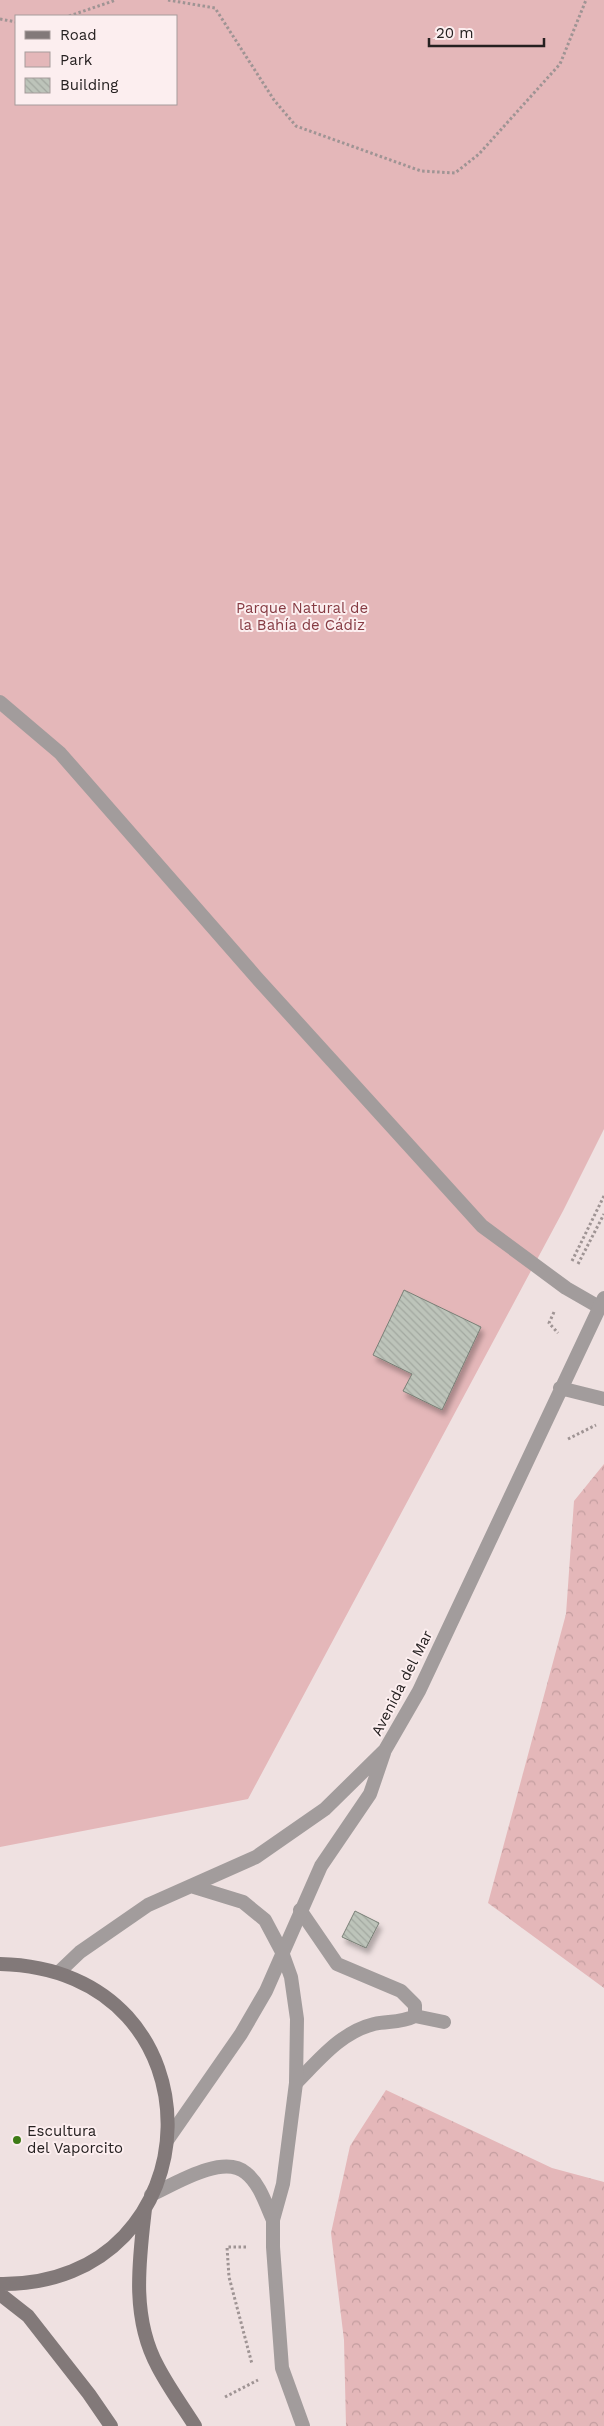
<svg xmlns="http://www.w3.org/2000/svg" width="604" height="2426" viewBox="0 0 604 2426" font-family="'Work Sans',sans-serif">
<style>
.forest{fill:url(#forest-crowns)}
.park{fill:#e4b7b9;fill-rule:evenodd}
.building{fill:url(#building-back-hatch);stroke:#797f76;filter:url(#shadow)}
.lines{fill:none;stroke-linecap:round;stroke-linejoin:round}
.path{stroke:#9f9494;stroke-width:3;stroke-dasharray:2.5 2.5;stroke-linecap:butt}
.service{stroke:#a29c9c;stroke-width:14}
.minor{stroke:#a29c9c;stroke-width:14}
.secondary{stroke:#827979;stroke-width:14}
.poi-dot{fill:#3e7b16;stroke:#fceeef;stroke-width:2}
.labels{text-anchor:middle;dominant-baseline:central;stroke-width:4;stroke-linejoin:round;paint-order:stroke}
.park-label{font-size:15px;fill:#863b43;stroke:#fceeef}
.street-label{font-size:15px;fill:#252020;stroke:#fceeef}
.poi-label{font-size:15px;fill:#252020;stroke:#fceeef;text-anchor:start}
</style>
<defs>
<pattern id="forest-crowns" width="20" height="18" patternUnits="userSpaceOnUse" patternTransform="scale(1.25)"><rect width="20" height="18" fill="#e4b7b9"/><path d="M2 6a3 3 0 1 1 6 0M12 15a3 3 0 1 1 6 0" fill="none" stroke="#c39d9f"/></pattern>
<pattern id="building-back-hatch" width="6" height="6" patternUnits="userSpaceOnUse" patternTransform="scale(1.25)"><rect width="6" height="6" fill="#bdc4ba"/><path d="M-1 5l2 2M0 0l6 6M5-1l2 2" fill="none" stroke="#a2a8a0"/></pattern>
<filter id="shadow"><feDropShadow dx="3" dy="5.5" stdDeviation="2.5" flood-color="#0004"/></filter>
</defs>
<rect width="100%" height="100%" fill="#efe1e1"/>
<!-- forest -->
<path class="forest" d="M604,1464V1988L488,1903L566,1614L574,1501Z
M386,2090L552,2168L604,2182V2426H346L344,2340L331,2233L350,2146Z"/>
<!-- park -->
<path class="park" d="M0,0H604V1129L563,1211L248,1799L0,1847ZM16,16H176V104H16Z"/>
<!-- building -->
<path class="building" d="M404,1290L481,1327L442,1410L403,1391L412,1374L373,1355Z
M355,1911L379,1923L366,1948L342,1937Z"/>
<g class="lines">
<!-- path -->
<path class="path" d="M168,0L215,8L274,100L296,126L421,171L455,173L479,154L560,64L586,0
M69,16L116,0
M0,19L16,22
M572,1261L604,1196
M578,1264L604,1214
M554,1312L549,1323L558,1333
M568,1439L596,1425
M246,2247H227L229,2277L252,2364
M225,2397L258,2380"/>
<!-- service -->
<path class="service" d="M0,702L60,753L256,977L482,1226L566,1288L599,1307
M300,1910L337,1964L401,1991L415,2005V2016
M296,2083C319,2060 341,2032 374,2024C389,2021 401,2023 415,2016L444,2022"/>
<!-- minor -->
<path class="minor" d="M560,1388L604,1399
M191,1886L243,1902L265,1920L282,1952L291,1977L297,2019L296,2083L283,2184L273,2220V2247L282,2368L303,2426
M59,1972L80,1952L148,1905L256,1857L325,1809L385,1750L419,1691L604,1298
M168,2139L241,2034L266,1991L321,1866L370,1794L384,1753
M151,2195C173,2185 223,2153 246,2173C260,2184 266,2205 273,2220"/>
<!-- secondary -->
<path class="secondary" d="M0,1964C229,1969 218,2287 0,2284
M145,2209C139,2261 131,2318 158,2367C169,2388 183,2407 195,2426
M0,2294L28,2316L89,2394L111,2426"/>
</g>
<!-- markers -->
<circle class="poi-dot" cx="17" cy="2140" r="5"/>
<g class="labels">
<!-- park labels -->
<g class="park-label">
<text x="302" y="608">Parque Natural de<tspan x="302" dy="17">la Bahía de Cádiz</tspan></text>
</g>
<!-- street labels -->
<g class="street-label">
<text transform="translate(402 1683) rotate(-63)">Avenida del Mar</text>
</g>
<!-- poi labels -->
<g class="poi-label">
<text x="27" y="2131">Escultura<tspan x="27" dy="17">del Vaporcito</tspan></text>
</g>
</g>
<!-- legend -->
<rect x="15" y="15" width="162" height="90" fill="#fceeef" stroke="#a69c9c"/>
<rect x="25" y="31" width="25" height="8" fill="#827979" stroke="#a69c9c"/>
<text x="60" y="40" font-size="15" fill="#252020">Road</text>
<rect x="25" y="52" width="25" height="15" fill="#e4b7b9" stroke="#a69c9c"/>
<text x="60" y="65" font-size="15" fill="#252020">Park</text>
<rect x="25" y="78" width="25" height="15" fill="url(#building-back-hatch)" stroke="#a69c9c"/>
<text x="60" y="90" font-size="15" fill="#252020">Building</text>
<!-- scale -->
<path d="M429 38v8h115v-8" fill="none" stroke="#252020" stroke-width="2.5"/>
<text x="436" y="38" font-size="15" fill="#252020" stroke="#fceeef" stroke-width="4" paint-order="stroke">20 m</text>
</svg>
